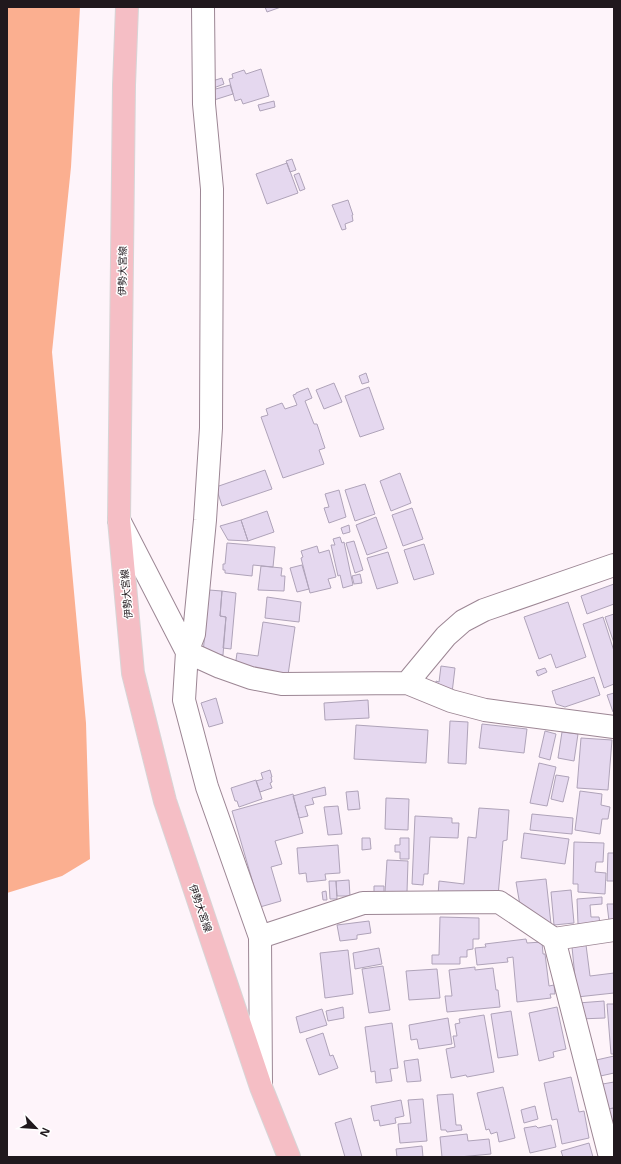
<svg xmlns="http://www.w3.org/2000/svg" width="621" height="1164" viewBox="0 0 621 1164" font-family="'Noto Sans','Noto Sans JP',sans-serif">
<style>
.green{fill:#fbaf90}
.building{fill:#e5d8ef;stroke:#afa3b9}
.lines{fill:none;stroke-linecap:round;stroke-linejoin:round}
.minor-casing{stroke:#9c8694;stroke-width:24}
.major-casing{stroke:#d7d5d6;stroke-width:24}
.minor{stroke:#fff;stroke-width:22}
.major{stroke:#f5bec5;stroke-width:22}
.labels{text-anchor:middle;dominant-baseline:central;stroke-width:3;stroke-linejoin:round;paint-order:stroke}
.street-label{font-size:10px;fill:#20181d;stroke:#fff}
</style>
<rect width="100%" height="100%" fill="#fef4fa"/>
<!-- green -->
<path class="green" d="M7,7H80L71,167L52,352L86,723L90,859L62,876L7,893Z"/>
<!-- building -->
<path class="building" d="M265,7H281L267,12Z
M261,69L269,96L243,104L241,99L235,101L229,79L233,78L232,74L244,70L246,74Z
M222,78L224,84L211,89L209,82Z
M230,85L233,94L214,100L212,90Z
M274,101L275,107L260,111L258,105Z
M292,159L296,170L290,172L286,161Z
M287,163L298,193L267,204L256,174Z
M299,173L305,189L300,191L294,175Z
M348,200L353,215H352L353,221L345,224L346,229L342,230L332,205Z
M366,373L369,382L362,384L359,376Z
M334,383L342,402L324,409L316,390Z
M369,387L384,429L360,437L345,396Z
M308,388L312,398L305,401L314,424H317L325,448L319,450L324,464L283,478L261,417L268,415L266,409L282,403L285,409L297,405L293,395L296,394V393Z
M265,470L272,489L222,506L216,487Z
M400,473L411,503L391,511L380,481Z
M365,484L375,514L355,521L345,490Z
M339,490L346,517L329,523L324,508L329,507L325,494Z
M412,508L423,539L403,546L392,515Z
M267,511L274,532L248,541L241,520Z
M376,517L387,548L367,555L356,525Z
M241,520L248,541L228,540L220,526Z
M349,525L350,532L343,534L341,528Z
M340,537L342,543L344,542L353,585L343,588L340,575L338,576L331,545H335L333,539Z
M354,541L363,570L355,573L346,543Z
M227,543L275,547L273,567L253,565L252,576L225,573V570H223V564H225Z
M424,544L434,574L414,580L404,550Z
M317,546L319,553L329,550L336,577L328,579L331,588L310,593L301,558L303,557L301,551Z
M388,552L398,583L377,589L367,558Z
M302,565L309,589L297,592L290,568Z
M261,566L282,568L281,576H285L284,591L258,590Z
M360,574L362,583L354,584L352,576Z
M614,584V604L587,614L581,596Z
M209,590L222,591L220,616L226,617L223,655L203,653Z
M222,591L236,593L231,649L223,648L226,617L220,616Z
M267,597L301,602L299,622L265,618Z
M568,602L586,657L556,668L551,654L539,659L524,617Z
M614,614V643L605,617Z
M603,617L614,651V684L604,688L583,624Z
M263,622L295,627L288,675L235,667L237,653L258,656Z
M441,666L455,668L452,693L435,691L436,681L439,682Z
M545,668L547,672L538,676L536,671Z
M594,677L600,695L565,707L556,704L552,691Z
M614,693V711L613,712L607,695Z
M216,698L223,723L209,727L201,703Z
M368,700L369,718L325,720L324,703Z
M450,721L468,722L466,764L448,763Z
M482,724L527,729L524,753L479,748Z
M356,725L428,730L426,763L354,759Z
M545,731L556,734L550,760L539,757Z
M562,732L578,734L574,761L558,758Z
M581,738L612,740L608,790L577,788Z
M539,763L556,767L547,806L530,803Z
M270,770L272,777H271L272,782L270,783L272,788L260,792L256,781L263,779L261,773Z
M556,775L569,777L563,802L551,799Z
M256,780L262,799L239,807L237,801H235L231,788Z
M325,787L326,795L312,798L314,804L305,806L308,816L299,818L293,796Z
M358,791L360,809L348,810L346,792Z
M580,791L602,794L601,805L610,807L608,819H602L600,834L575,830Z
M293,794L303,833L275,841L282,864L271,867L281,901L260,907L232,811Z
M386,798L409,799L408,830L385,829Z
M338,806L342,834L328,835L324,807Z
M479,808L509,810L507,840L503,841L498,896H438L439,881L464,884L468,837L476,838Z
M532,814L573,818L572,834L530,830Z
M415,816L452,818V823H459L458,838L430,837L428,874H424L423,885L412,884Z
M524,833L569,839L565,864L521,858Z
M362,838H370L371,849L362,850Z
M400,838H409V859H400V852H395V845H400Z
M574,842L604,843L603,862H596L595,872L606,873L605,894L578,892V884H573Z
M338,845L340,873L325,874L326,880L307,882L306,873L299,874L297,848Z
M608,853H614V881H607Z
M387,860L408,861L407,892H385Z
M546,879L551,924L522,917L516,882Z
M349,880L350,896H337L336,881Z
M329,881H336L337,899H330Z
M374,886H384V894H374Z
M571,890L574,923L554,925L551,892Z
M326,891L327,900H323L322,892Z
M602,897V904L590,905L591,917H599L600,923L578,924L577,899Z
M607,904H614V920L609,921Z
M440,917L479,918V939H473V949L467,950V957H460V964H432V955H439Z
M369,921L371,933L357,935V939L340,941L337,925Z
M526,939L527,943L542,942L543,954H545L549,986L554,985L555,994H550L551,998L517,1002L513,957L507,958L508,962L477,965L475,948L486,947L485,944Z
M586,945L590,976L614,973V993L577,997L572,947Z
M379,948L382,964L355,969L353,953Z
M348,950L353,994L325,998L320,953Z
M383,966L390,1010L369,1013L362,969Z
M475,967V970L493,968L496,990H498L500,1007L447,1012L445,996H452L449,970Z
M437,969L440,998L409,1000L406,971Z
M604,1001L605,1018L579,1019L578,1003Z
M607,1004H614V1054H611Z
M343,1007L344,1018L328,1021L326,1011Z
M557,1007L566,1049L553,1052L554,1057L539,1061L529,1013Z
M322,1009L327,1025L300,1033L296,1017Z
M511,1011L518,1055L498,1058L491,1014Z
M484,1015L494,1072L467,1077L466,1075L451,1078L446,1049L455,1047L453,1036H457L455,1024L460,1023L459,1019Z
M448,1018L452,1044L419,1049L417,1039L411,1040L409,1025Z
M392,1023L398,1068L390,1069L392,1081L376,1083L375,1071L371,1072L365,1027Z
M323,1033L330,1056L333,1055L338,1068L319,1075L306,1039Z
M614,1056V1073L596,1077L592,1061Z
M418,1059L421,1081L407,1082L404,1061Z
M571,1077L579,1112L584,1111L589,1138L562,1144L557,1119L552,1120L544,1083Z
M614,1082V1108L602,1110L597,1085Z
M503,1087L515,1138L499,1142L497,1132L491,1134L489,1129L486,1130L477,1093Z
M453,1094L456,1125H461L462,1130L447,1132L446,1130H441L437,1095Z
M423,1099L427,1141L400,1143L398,1124L411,1123L408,1100Z
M401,1100L404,1116L395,1118L396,1123L380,1126L379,1120L374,1121L371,1106Z
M535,1106L538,1119L524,1123L521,1110Z
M614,1108V1129L602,1110Z
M351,1118L362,1157H345L335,1123Z
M551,1125L556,1147L530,1153L524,1128L536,1126L538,1128Z
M467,1134L468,1141L489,1139L491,1154L459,1157H442L440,1137Z
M589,1143L593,1157H563L561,1151Z
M422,1146L423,1157H397L396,1149Z"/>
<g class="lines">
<!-- minor casing -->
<g class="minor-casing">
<path id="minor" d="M203,7L204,104L212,189L211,428L205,520L194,634L187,652L184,700L207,787L260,937L261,1084
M119,520L187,652L220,667L251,678L282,684L407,683L451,701L485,710L614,727
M407,683L446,636L463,621L484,610L614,565
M260,937L363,903L499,902L554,939L614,930
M554,939L610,1157"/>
</g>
<!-- major casing -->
<g class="major-casing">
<path id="major" d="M127,7L124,85L119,520L133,673L165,801L261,1087L289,1157"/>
</g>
<!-- minor -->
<use href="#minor" class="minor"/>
<!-- major -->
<use href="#major" class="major"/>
</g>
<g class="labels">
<!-- street labels -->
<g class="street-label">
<text transform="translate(122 271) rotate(-89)">伊勢大宮線</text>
<text transform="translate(126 594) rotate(-95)">伊勢大宮線</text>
<text transform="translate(201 908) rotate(71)">伊勢大宮線</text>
</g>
</g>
<!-- border -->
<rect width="621" height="1164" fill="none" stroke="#20181d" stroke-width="16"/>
<!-- north arrow -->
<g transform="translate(36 1128) rotate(115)" stroke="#ffffff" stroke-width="3" paint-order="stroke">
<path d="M0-3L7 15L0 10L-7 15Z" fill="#20181d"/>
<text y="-6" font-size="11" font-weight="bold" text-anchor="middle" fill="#20181d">N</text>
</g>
</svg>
